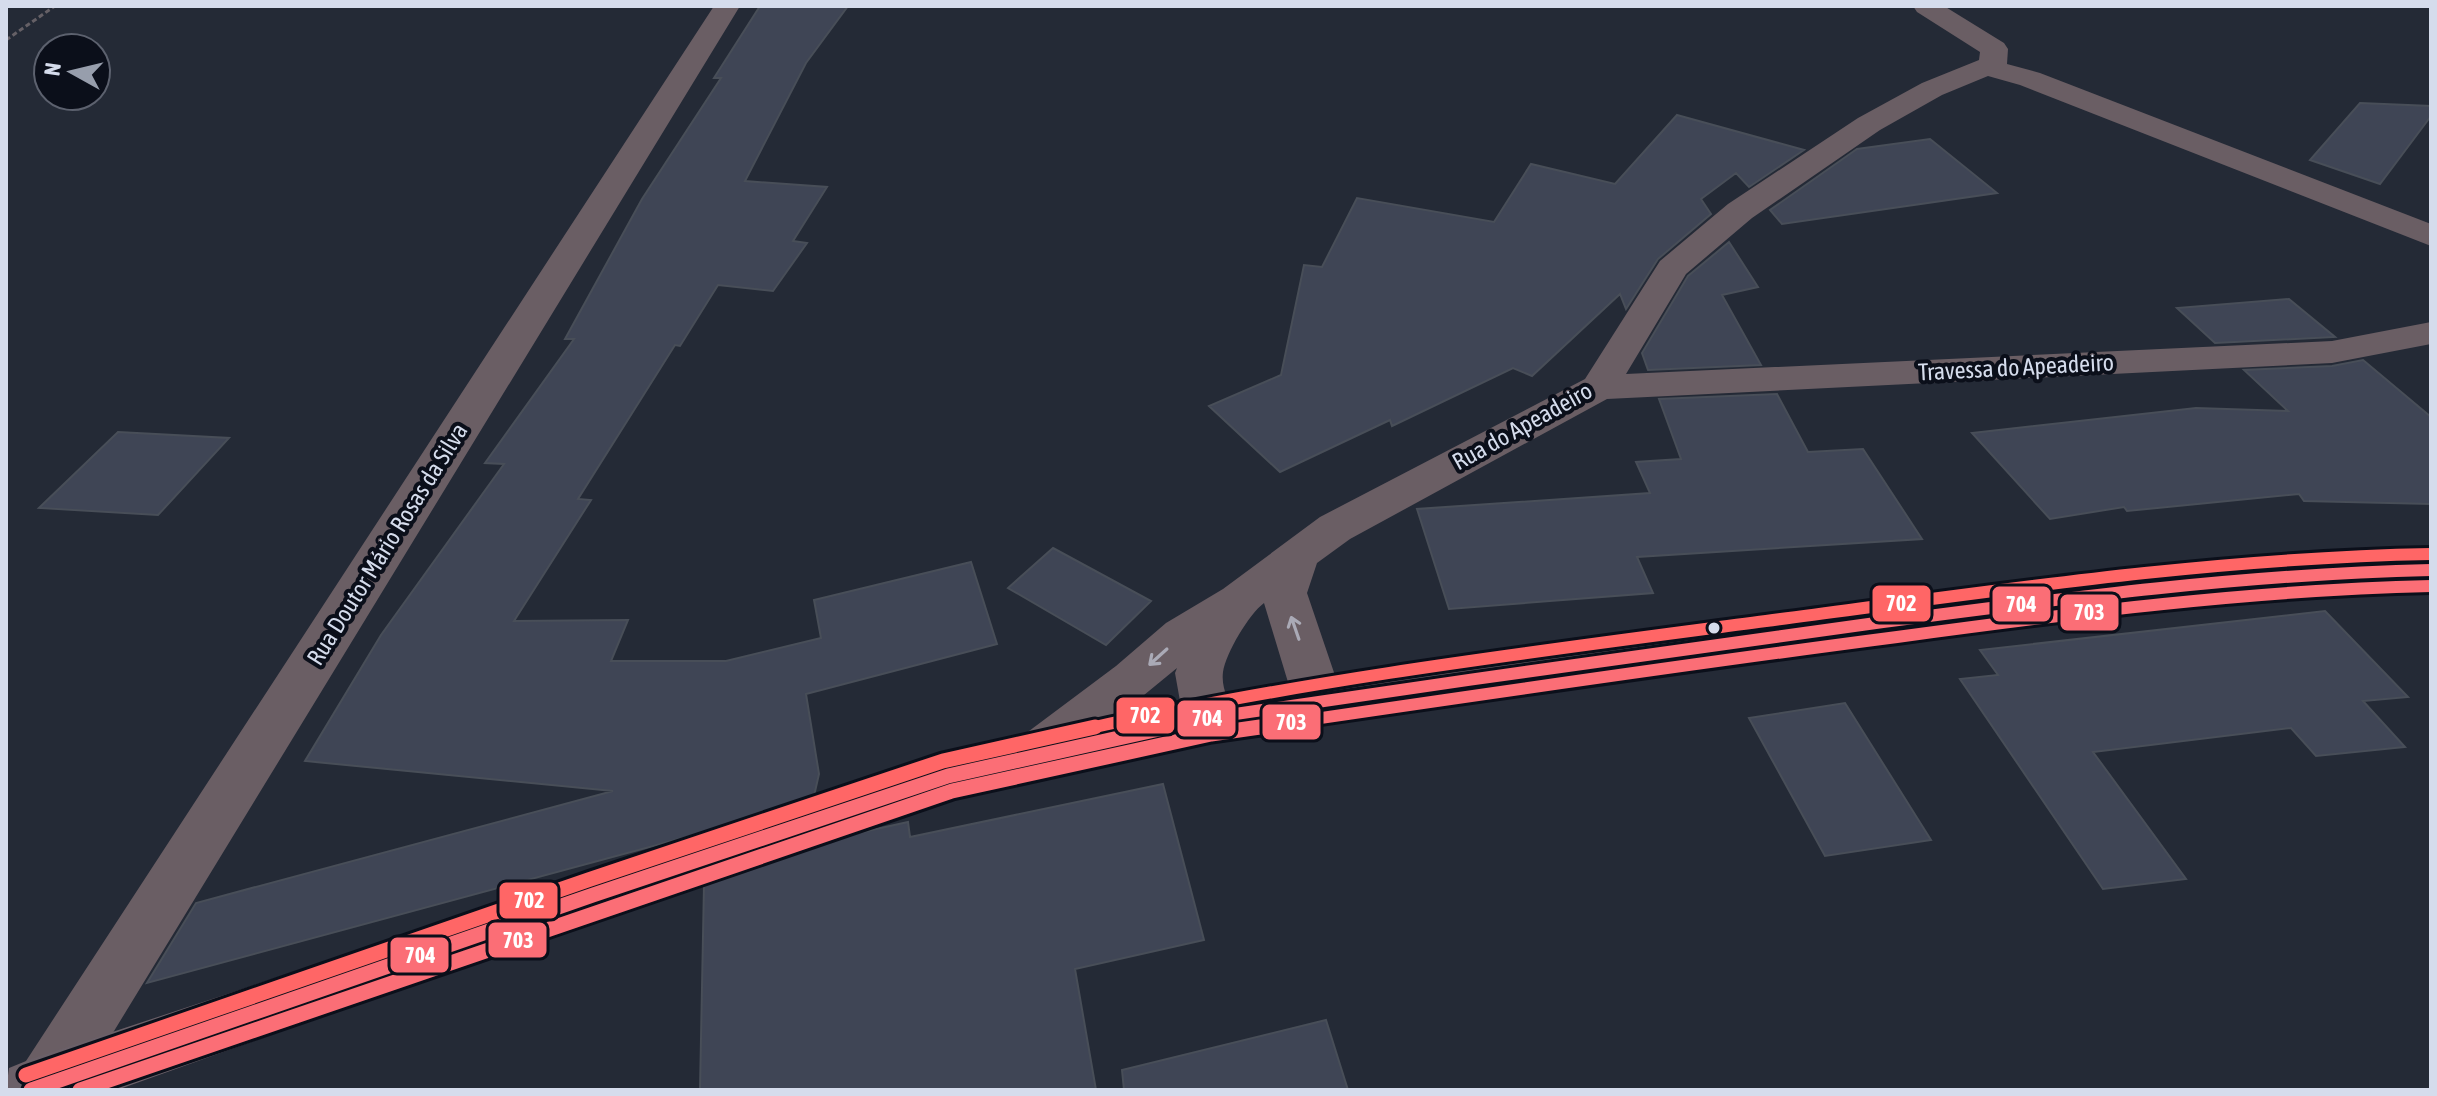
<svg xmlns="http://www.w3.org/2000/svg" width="2437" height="1096" viewBox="0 0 2437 1096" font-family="'Asap Condensed',sans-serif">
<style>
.building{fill:#3f4555;stroke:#484e58;stroke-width:2}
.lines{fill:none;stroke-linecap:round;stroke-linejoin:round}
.path{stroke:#656066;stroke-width:3;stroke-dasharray:5 3;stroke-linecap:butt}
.street{fill:#6a5e64;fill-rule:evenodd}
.secondary{fill:#6b6068;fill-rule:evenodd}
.bus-1-far1-casing{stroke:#0b0f1a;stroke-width:18}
.bus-1-casing{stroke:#0b0f1a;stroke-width:21}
.bus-2-far1-casing{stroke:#0b0f1a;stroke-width:18}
.bus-2-casing{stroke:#0b0f1a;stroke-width:21}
.bus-3-far1-casing{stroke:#0b0f1a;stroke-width:18}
.bus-3-casing{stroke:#0b0f1a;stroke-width:21}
.bus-1-far1{stroke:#fb6e76;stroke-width:12}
.bus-1{stroke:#fb6e76;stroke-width:15}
.bus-2-far1{stroke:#fb6e76;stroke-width:12}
.bus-2{stroke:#fb6e76;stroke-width:15}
.bus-3-far1{stroke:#f66;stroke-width:12}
.bus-3{stroke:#f66;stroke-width:15}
.oneway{stroke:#aaaab6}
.bus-dot{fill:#d5dcec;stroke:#0b0f1a;stroke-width:3}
.labels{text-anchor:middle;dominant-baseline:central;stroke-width:8;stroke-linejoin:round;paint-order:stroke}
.street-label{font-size:24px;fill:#d5dcec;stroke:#0b0f1a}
.line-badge{stroke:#0b0f1a;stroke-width:3}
.badge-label{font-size:22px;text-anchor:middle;font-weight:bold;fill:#fff}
</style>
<rect width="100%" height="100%" fill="#242a36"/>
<!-- building -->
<path class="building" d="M760,6H848L806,63L745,181L827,187L793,241L807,243L773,291L718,285L680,346L675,345L578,499L591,500L514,621L628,620L611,661H726L821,638L814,600L971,562L997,644L806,694L819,774L814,796L705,832L147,983L196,903L613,791L305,761L381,635L504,464L485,463L574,339H565L642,199L721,78H714Z
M2360,103L2431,106V116L2380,184L2310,160Z
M1677,115L1804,150L1749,187L1736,173L1701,199L1711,214L1658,259L1626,309L1620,294L1532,376L1513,368L1392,426L1390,420L1280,472L1209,406L1281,375L1304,265L1322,267L1357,198L1494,222L1531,164L1615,184Z
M1930,139L1997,193L1782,224L1770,210L1857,149Z
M1729,242L1758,287L1722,295L1761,365L1648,370L1642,353L1688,276Z
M2289,299L2335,337L2215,343L2177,308Z
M2363,360L2431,417V504L2304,501L2299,494L2127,511L2124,507L2050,519L1972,433L2196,408L2288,411L2244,370L2332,366Z
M1777,394L1808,452L1863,449L1922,539L1637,557L1653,593L1449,609L1417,509L1650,493L1636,462L1681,459L1659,399Z
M118,432L229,438L158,515L39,508Z
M1053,548L1151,601L1106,645L1008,588Z
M2325,611L2408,697L2363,701L2405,747L2316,756L2291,728L2093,752L2186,879L2103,889L1960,679L1998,675L1980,650Z
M1845,703L1931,840L1825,856L1749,718Z
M1163,784L1204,940L1075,969L1096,1090H700L704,885L849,835L908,822L910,837Z
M1326,1020L1348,1090H1124L1122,1070Z"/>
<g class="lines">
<!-- path -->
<path class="path" d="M6,40L55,6"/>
<!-- street -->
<path class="street" d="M714,6H740L78,1090H21L17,1082L26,1061Z
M1913,6H1944L2004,43L2008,49L2007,64L2040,73L2431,224V246L2020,85L1988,76L1942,95L1880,130L1752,218L1686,274L1626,374L2332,341L2431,322V344L2332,363L1607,399L1350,539L1317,563L1307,593L1344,702L1336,716L1319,721L1302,716L1294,702L1264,603C1249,614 1226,653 1223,672C1220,696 1239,706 1226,732L1208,738L1190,732L1183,718L1175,673L1177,668L1049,773L1031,779L1013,773L1006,758L1013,743L1116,666L1166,623L1223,589L1320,517L1585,379L1660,261L1728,204L1858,118L1922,83L1979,60L1980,52L1917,12Z"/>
<!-- secondary -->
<path class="secondary" d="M2431,554V586L2332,588L2043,618L1673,668L1208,738L948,797L593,920L117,1090H6L9,1068L31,1059L948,755L1208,698L1673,632L2043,584L2332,556Z"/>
<!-- bus-1-far1 casing -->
<g class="bus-1-far1-casing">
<path id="bus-1-far1" d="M1159,729L1208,718C1433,685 1657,652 1883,622C2064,598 2247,574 2431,570"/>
</g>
<!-- bus-1 casing -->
<g class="bus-1-casing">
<path id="bus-1" d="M31,1090L593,895L948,776L1168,727"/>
</g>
<!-- bus-2-far1 casing -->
<g class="bus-2-far1-casing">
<path id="bus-2-far1" d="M1246,729C1463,697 1680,665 1897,637C2074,613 2252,590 2431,586"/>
</g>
<!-- bus-2 casing -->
<g class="bus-2-casing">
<path id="bus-2" d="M80,1090L952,791L1211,734L1260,727"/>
</g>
<!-- bus-3-far1 casing -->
<g class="bus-3-far1-casing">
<path id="bus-3-far1" d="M1086,729C1309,679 1540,651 1766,621C1987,592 2208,558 2431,554"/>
</g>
<!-- bus-3 casing -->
<g class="bus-3-casing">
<path id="bus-3" d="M26,1075L588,880L943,761L1095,727"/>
</g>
<!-- bus-1-far1 -->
<use href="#bus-1-far1" class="bus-1-far1"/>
<!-- bus-1 -->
<use href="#bus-1" class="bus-1"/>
<!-- bus-2-far1 -->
<use href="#bus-2-far1" class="bus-2-far1"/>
<!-- bus-2 -->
<use href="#bus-2" class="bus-2"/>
<!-- bus-3-far1 -->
<use href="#bus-3-far1" class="bus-3-far1"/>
<!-- bus-3 -->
<use href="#bus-3" class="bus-3"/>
</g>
<!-- one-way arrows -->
<defs><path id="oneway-shaft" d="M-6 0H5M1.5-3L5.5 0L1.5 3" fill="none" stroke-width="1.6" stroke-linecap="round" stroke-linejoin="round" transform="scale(2)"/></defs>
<g class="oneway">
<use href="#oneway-shaft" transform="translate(1295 628) rotate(-109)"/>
<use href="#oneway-shaft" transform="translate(1158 657) rotate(138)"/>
</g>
<!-- markers -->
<circle class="bus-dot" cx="1714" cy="628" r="7"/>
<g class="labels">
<!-- street labels -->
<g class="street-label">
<text transform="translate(2016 367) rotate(-3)">Travessa do Apeadeiro</text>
<text transform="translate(1522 426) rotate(-29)">Rua do Apeadeiro</text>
<text transform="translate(387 544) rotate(-58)">Rua Doutor Mário Rosas da Silva</text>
</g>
</g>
<g class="line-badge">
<rect x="1871" y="584" width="61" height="39" rx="8" fill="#f66"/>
<rect x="1991" y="585" width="61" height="38" rx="8" fill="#fb6e76"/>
<rect x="2059" y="593" width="61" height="39" rx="8" fill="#fb6e76"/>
<rect x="1115" y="696" width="61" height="39" rx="8" fill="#f66"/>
<rect x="1176" y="699" width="61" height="39" rx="8" fill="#fb6e76"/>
<rect x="1261" y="703" width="61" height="38" rx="8" fill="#fb6e76"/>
<rect x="498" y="881" width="61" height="39" rx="8" fill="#f66"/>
<rect x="487" y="921" width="61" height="38" rx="8" fill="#fb6e76"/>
<rect x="389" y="936" width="61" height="38" rx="8" fill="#fb6e76"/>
</g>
<g class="badge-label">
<text x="1901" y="611">702</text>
<text x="2021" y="612">704</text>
<text x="2089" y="620">703</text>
<text x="1145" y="723">702</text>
<text x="1207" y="726">704</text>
<text x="1291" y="730">703</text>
<text x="529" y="908">702</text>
<text x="518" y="948">703</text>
<text x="420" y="963">704</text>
</g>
<!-- border -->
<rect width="2437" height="1096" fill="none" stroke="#d5dcec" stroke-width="16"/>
<!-- north arrow -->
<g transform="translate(72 72) rotate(278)"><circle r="38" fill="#0b0f1a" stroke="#5c616e" stroke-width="2"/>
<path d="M0-6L14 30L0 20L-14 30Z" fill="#979eac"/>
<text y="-12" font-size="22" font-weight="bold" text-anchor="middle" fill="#d5dcec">N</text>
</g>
</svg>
